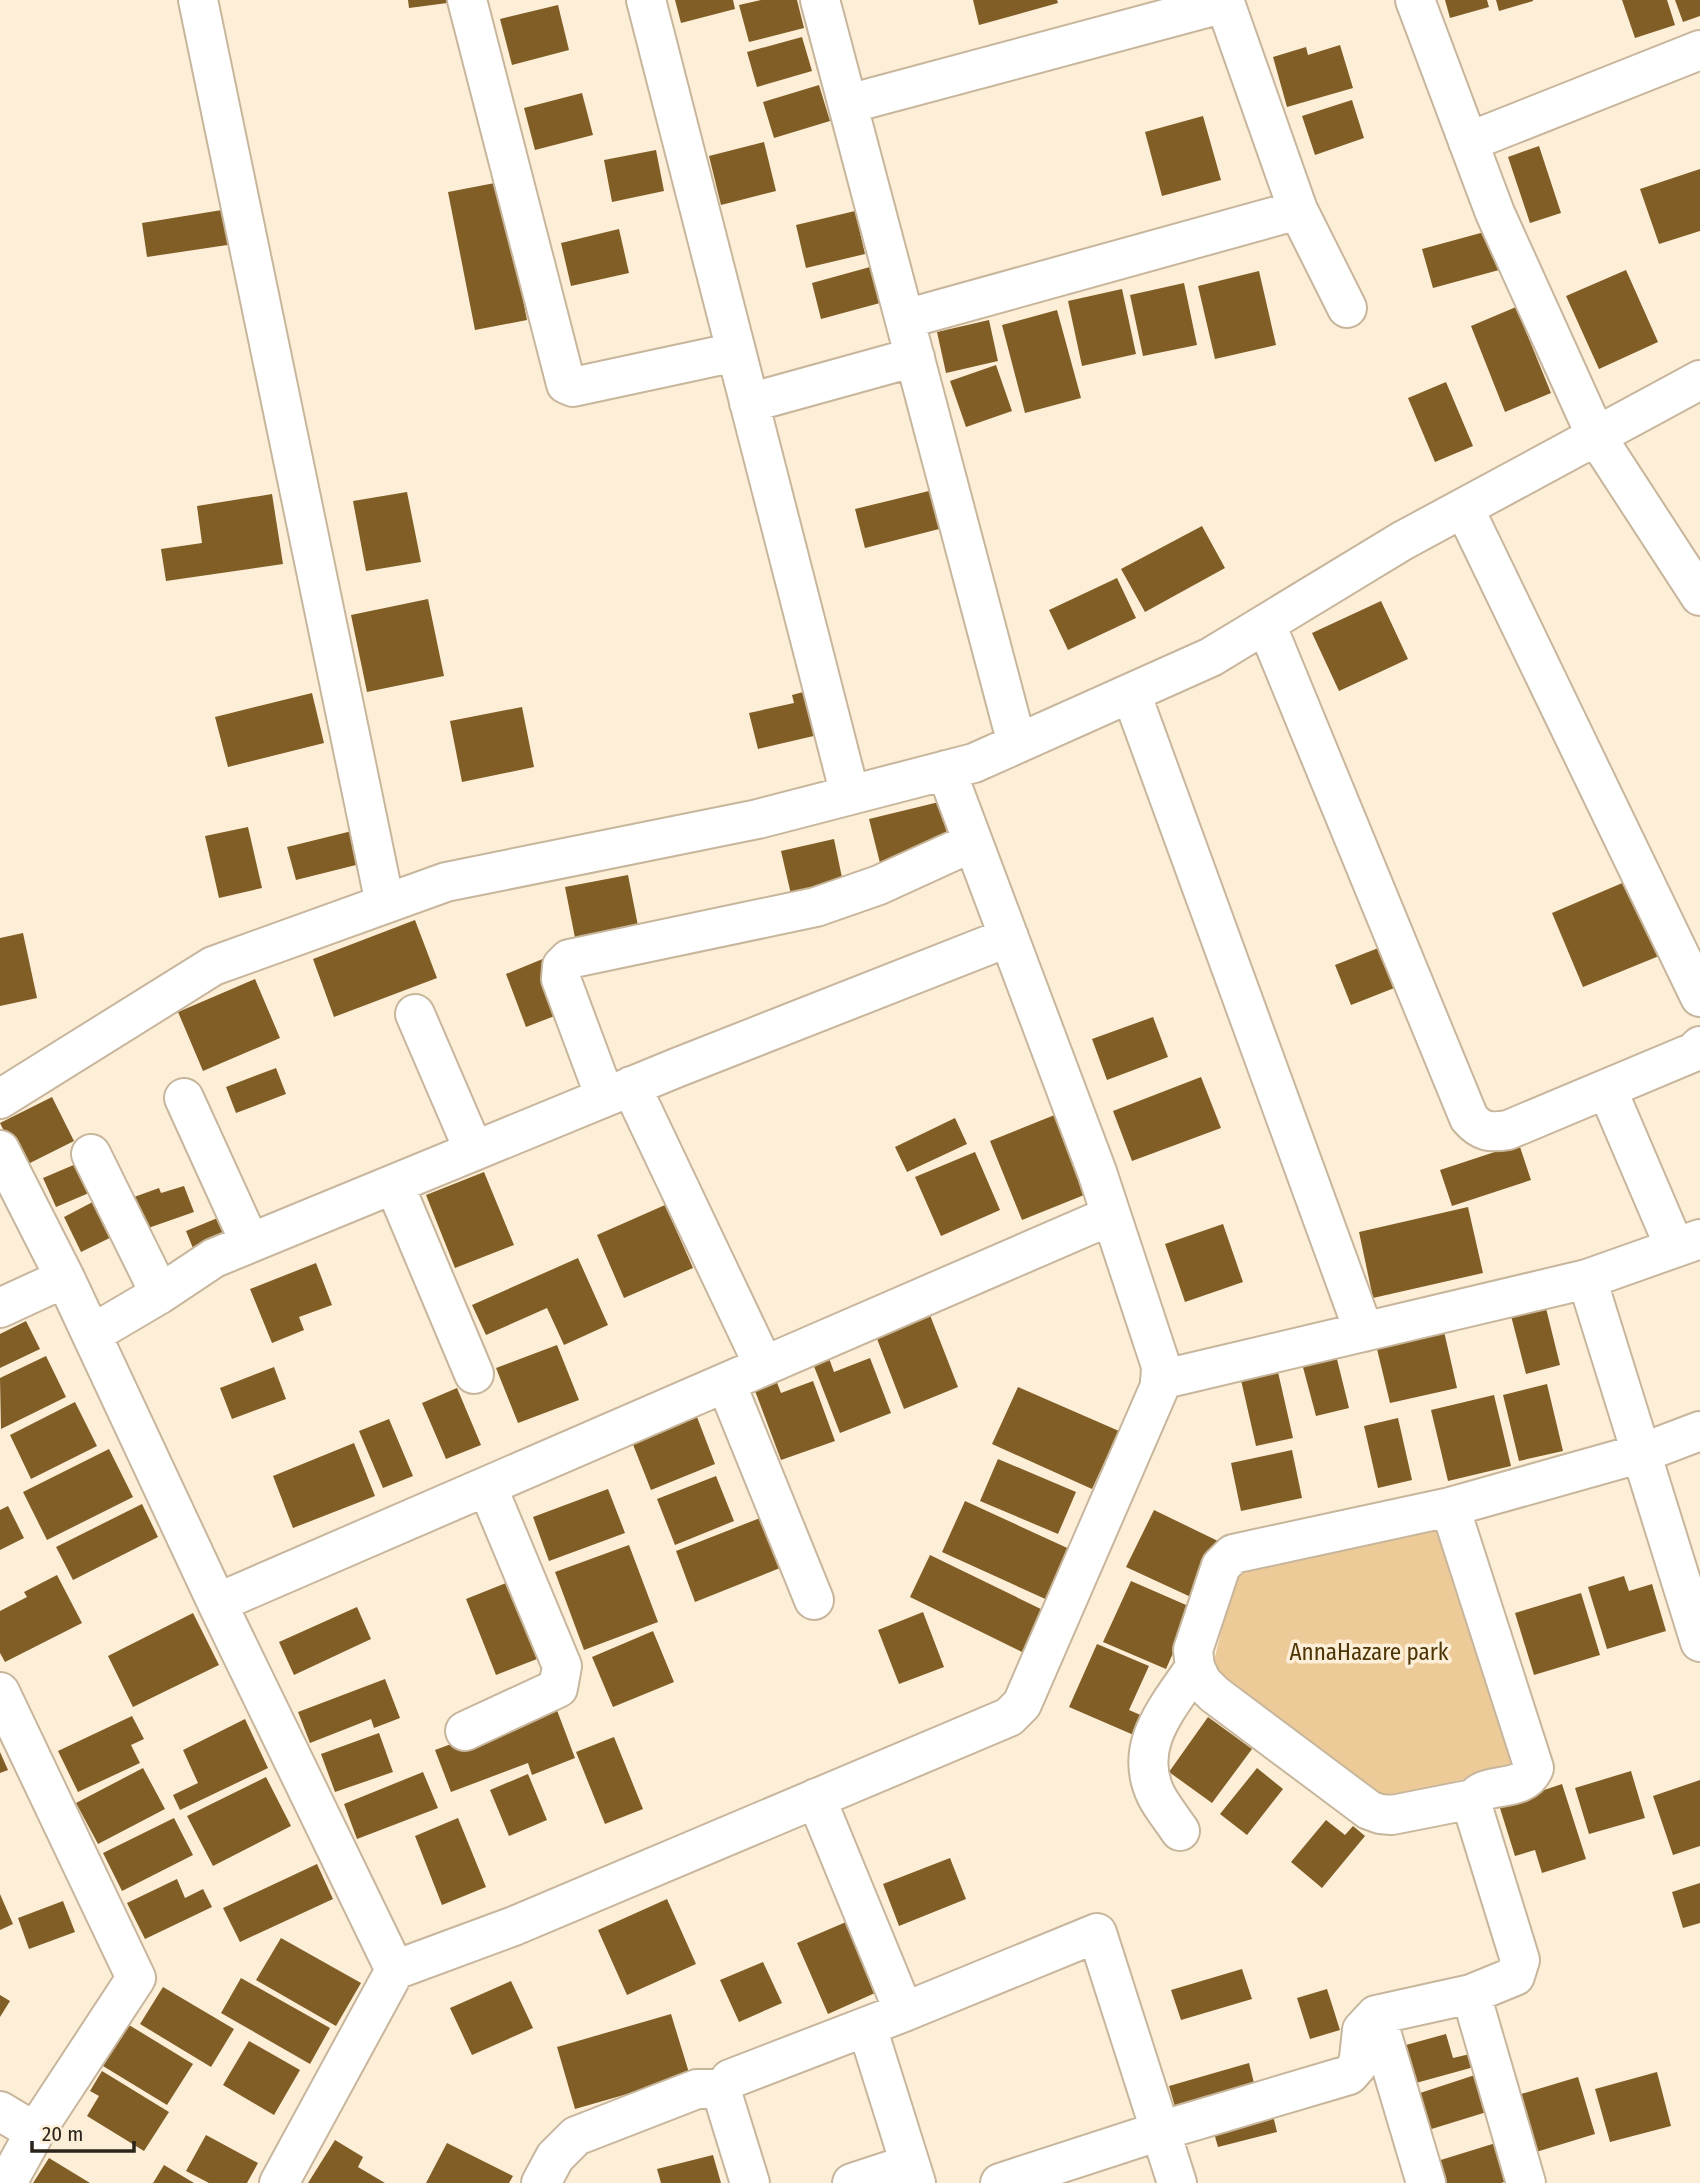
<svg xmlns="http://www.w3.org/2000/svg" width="1700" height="2183" viewBox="0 0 1700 2183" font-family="'Fira Sans Condensed',sans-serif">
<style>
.park{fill:#edcb99}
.building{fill:#805e26}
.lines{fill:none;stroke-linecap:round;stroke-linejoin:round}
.minor-casing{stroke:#c7b69c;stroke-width:42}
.minor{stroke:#fff;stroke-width:38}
.labels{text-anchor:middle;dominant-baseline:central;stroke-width:7;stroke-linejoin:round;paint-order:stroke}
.park-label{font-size:23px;fill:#4e3506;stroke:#fdeed8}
</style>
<rect width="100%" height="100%" fill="#fdeed8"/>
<!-- park -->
<path class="park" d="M1441,1523L1518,1756L1513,1767L1392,1797L1371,1792L1219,1675L1213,1665L1235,1575L1248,1564Z"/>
<!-- building -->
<path class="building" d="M408,0H455V2L409,8Z
M675,0H733L735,9L681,23Z
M761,0H797L804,28L749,42L739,5Z
M973,0H1057L1058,3L979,25Z
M1445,0H1487L1489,7L1450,18Z
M1496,0H1533V1L1499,11Z
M1622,0H1667L1675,25L1635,38Z
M1675,0H1700V16L1683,22Z
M558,5L569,50L512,65L500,19Z
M802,37L812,71L757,87L747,52Z
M1340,45L1353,88L1287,107L1273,57L1306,47L1308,55Z
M819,85L830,121L774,138L763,102Z
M582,93L593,135L535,150L524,108Z
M1352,100L1364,138L1315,155L1302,116Z
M1203,116L1221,180L1162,196L1145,132Z
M764,142L776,191L721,205L709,156Z
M1539,146L1561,213L1530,223L1508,157Z
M656,150L664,191L612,202L604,160Z
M1700,169V231L1659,244L1640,189Z
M500,182L527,320L475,330L448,192Z
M228,209L234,244L147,257L142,223Z
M855,211L865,254L806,268L796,225Z
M619,229L629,273L571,286L561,243Z
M1488,231L1499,270L1433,288L1422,249Z
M870,267L880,303L821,319L812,283Z
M1626,270L1658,342L1599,369L1566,296Z
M1259,271L1276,345L1215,359L1198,286Z
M1184,283L1197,345L1143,356L1130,295Z
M1122,289L1136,354L1082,366L1068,301Z
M1516,307L1551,393L1505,412L1471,326Z
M1057,310L1081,398L1025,413L1002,325Z
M989,320L998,361L946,373L937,332Z
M996,365L1012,411L966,427L950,381Z
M1446,382L1473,446L1435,462L1408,398Z
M933,490L943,528L865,548L855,509Z
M407,492L421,562L366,571L353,501Z
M272,494L283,564L166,581L161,549L202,543L197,506Z
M1202,526L1225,568L1145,612L1121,569Z
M1117,578L1136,618L1068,650L1049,610Z
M428,599L444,676L367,692L351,615Z
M1381,601L1408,659L1339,691L1312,633Z
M807,691L818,735L758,749L749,713L794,703L792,695Z
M312,693L324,743L228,767L215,717Z
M522,707L534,767L462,782L450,721Z
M939,802L951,850L881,867L869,819Z
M248,827L262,888L219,898L205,836Z
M352,831L360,864L296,880L287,847Z
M834,839L845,892L793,903L781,851Z
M628,875L640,936L577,948L565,887Z
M1627,881L1659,956L1583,987L1552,913Z
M415,920L437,978L334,1017L313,959Z
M23,933L37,998L0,1006V938Z
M1391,943L1407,983L1351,1005L1335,965Z
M545,958L565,1012L526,1027L506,974Z
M255,979L280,1038L203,1071L178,1012Z
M1153,1017L1168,1057L1107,1080L1092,1039Z
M276,1068L286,1094L236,1113L226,1087Z
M1201,1077L1221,1128L1132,1161L1113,1111Z
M52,1097L74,1141L22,1167L0,1123Z
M1062,1112L1094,1191L1022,1220L990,1141Z
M955,1118L967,1144L907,1172L895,1147Z
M1519,1144L1531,1180L1452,1206L1440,1170Z
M975,1152L1000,1210L941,1236L915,1177Z
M90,1158L103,1187L56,1207L43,1178Z
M484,1172L514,1245L455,1268L426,1195Z
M184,1186L194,1212L134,1233L123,1201L159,1188L161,1193Z
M106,1195L124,1231L81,1252L64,1217Z
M665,1205L693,1268L624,1298L597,1235Z
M1468,1207L1483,1273L1373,1298L1359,1232Z
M232,1212L243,1239L197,1258L186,1231Z
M1223,1224L1243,1282L1185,1302L1165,1244Z
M578,1258L608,1325L564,1345L547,1308L486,1335L472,1305Z
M316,1263L332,1305L299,1317L304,1330L272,1343L250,1289Z
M1543,1296L1560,1365L1526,1374L1508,1304Z
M928,1310L958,1387L904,1409L874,1331Z
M26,1321L40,1349L0,1368V1334Z
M1443,1327L1457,1388L1390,1403L1377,1349L1391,1345L1390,1339Z
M557,1345L579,1400L518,1423L496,1368Z
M1334,1347L1349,1408L1316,1416L1300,1356Z
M826,1350L834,1372L870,1358L891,1413L840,1433L810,1356Z
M46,1356L66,1397L1,1429L0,1378Z
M274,1367L286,1399L232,1419L220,1388Z
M1278,1372L1293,1438L1256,1446L1241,1380Z
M774,1375L781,1393L813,1381L835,1441L781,1460L752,1383Z
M1547,1384L1563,1451L1519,1461L1503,1395Z
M1018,1387L1119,1431L1092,1489L992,1444Z
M457,1388L481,1445L446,1459L422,1403Z
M1494,1395L1511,1466L1448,1481L1431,1410Z
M75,1402L97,1446L31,1479L10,1435Z
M697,1417L715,1464L651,1490L632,1442Z
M1398,1418L1412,1480L1378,1488L1364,1426Z
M389,1419L413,1476L383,1488L359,1431Z
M354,1443L375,1496L293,1528L273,1476Z
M109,1449L133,1497L47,1540L23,1492Z
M1292,1450L1302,1498L1241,1511L1231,1463Z
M998,1459L1076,1492L1058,1534L980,1501Z
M716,1476L734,1521L675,1545L657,1499Z
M608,1489L625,1533L549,1561L533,1517Z
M965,1501L1076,1552L1052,1602L942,1552Z
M142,1504L158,1537L73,1580L56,1547Z
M8,1506L24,1538L0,1550V1510Z
M1154,1510L1220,1542L1193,1598L1126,1567Z
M760,1518L780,1568L695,1602L676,1551Z
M629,1545L658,1622L584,1650L555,1572Z
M930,1555L1045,1611L1024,1653L910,1597Z
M57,1575L82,1623L5,1662L0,1653V1611L27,1597L24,1592Z
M1624,1576L1629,1591L1652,1584L1666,1631L1607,1649L1588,1587Z
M1131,1581L1193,1608L1166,1669L1103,1642Z
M506,1583L537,1659L496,1675L466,1599Z
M1581,1593L1600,1655L1534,1675L1515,1613Z
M357,1607L371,1639L294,1675L279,1642Z
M923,1612L944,1667L899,1684L878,1630Z
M193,1613L219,1665L133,1707L108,1656Z
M653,1631L674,1682L613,1707L592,1657Z
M1097,1644L1149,1666L1129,1710L1145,1717L1136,1736L1069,1707Z
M385,1679L400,1718L374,1728L371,1719L310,1743L298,1712Z
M555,1705L575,1758L532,1775L528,1763L451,1792L435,1750Z
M132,1716L144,1739L131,1745L140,1763L78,1792L58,1751Z
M1208,1717L1252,1749L1212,1803L1169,1772Z
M245,1719L268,1768L180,1810L173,1795L198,1783L183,1750Z
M379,1733L393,1772L335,1792L321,1754Z
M614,1737L643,1809L605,1824L576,1752Z
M0,1752L8,1770L0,1773Z
M143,1768L165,1809L98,1844L76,1803Z
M1257,1768L1283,1789L1247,1835L1220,1814Z
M1631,1771L1645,1818L1589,1834L1575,1788Z
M423,1772L438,1808L357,1839L344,1804Z
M528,1774L547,1820L509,1836L490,1790Z
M266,1777L291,1826L213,1866L187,1816Z
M1700,1780V1846L1673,1855L1653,1796Z
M1562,1784L1586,1859L1542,1873L1535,1850L1515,1856L1499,1805Z
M174,1818L193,1855L122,1891L103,1853Z
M458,1818L486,1887L442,1905L415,1836Z
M1326,1820L1345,1835L1353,1826L1365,1836L1322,1888L1291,1862Z
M950,1858L966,1899L899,1926L883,1884Z
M317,1864L333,1899L240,1942L223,1908Z
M177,1879L185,1898L203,1889L212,1907L145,1939L127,1903Z
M1700,1883V1923L1683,1928L1672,1892Z
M0,1894L13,1924L0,1930Z
M667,1899L696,1964L627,1995L598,1930Z
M63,1901L75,1932L29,1949L18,1918Z
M853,1919L884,1989L828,2014L797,1943Z
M281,1938L361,1983L336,2026L256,1980Z
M763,1962L782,2003L739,2022L720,1980Z
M1242,1969L1252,1999L1181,2020L1171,1990Z
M241,1978L330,2028L310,2064L221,2013Z
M511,1981L533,2028L472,2055L450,2008Z
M163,1987L234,2029L211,2067L140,2024Z
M1327,1989L1340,2030L1310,2039L1297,1998Z
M0,1995L10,2001L0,2017Z
M671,2014L690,2076L575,2109L557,2047Z
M129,2025L193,2064L167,2105L103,2066Z
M1446,2034L1453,2058L1470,2054L1474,2067L1405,2086L1395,2048Z
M249,2041L300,2070L274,2115L223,2085Z
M1249,2063L1257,2095L1178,2117L1169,2086Z
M102,2071L169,2112L144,2151L87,2116L99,2096L90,2091Z
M1657,2072L1671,2126L1610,2142L1595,2089Z
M1478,2074L1490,2111L1425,2131L1414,2095Z
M1578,2077L1595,2134L1536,2152L1518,2095Z
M1270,2103L1277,2132L1218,2147L1210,2119Z
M206,2135L258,2163L247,2183H209L186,2171Z
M335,2140L363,2157L358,2167L385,2183H308Z
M1499,2142L1511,2180L1501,2183H1437L1431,2163Z
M447,2143L513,2176L509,2183H426Z
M713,2155L721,2183H661L657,2169Z
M49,2158L90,2183H33Z
M164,2165L194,2183H153Z"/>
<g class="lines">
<!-- minor casing -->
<g class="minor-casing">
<path id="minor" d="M198,0L385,904
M467,0L566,384L573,387L736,352
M646,0L850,795
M820,0L1017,744
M1224,0L1298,210L1347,308
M1415,0L1495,213L1596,436L1700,596
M848,104L1225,3
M1468,142L1700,50
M905,319L1298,210
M749,403L915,357
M1464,508L1700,997
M1266,624L1469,1118C1481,1132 1490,1133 1508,1130L1694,1052L1700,1046
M1131,693L1364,1332
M415,1014L474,1151
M631,1086L764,1366
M1607,1089L1675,1248
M605,1097L561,979L562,966L569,959L816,907L879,885L973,842
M184,1098L250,1243
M0,1099L213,966L446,882L758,819L974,763L1211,657L1402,541L1700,380
M0,1150L65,1278
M91,1154L160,1294
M394,1184L474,1374
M1587,1279L1700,1642
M0,1308L65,1278L217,1603L395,1970L279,2183
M92,1334L160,1294L214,1258L676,1068L1009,937
M1160,1380L1587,1279L1700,1239
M726,1383L814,1600
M1450,1507L1233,1554L1221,1566L1193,1650L1195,1667L1202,1682L1214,1694L1369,1810L1380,1814L1392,1815L1473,1799
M217,1603L1110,1216
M0,1692L136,1978L35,2132
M465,1731L558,1688L562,1666L487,1486
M816,1798L904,2012
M1180,1831C1172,1819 1162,1807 1156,1795C1132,1745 1169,1707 1195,1667
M395,1970L514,1926L1009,1717L1022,1704L1160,1386L1161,1366L1097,1172L946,770
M1376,2015L1426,2183
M867,2027L916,2183
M0,2111L35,2132L7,2183
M541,2183L555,2157L576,2136L697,2089H724
M750,2183L724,2099V2089L730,2079L904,2012L1097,1933L1177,2183
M852,2183L910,2164
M1000,2183L1160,2131L1349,2075L1357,2066L1359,2058L1362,2030L1376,2015L1471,1994
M1526,2183L1471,1994L1515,1976L1520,1960L1473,1808C1473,1776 1522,1798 1534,1768L1450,1507L1642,1453L1700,1431"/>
</g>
<!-- minor -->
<use href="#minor" class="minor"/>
</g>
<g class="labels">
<!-- park labels -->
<g class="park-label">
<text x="1369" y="1652">AnnaHazare park</text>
</g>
</g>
<!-- scale -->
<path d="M32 2141v10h102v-10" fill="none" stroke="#2a241a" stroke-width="3.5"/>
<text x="42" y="2141" font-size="21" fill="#2a241a" stroke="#fdeed8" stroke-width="5" paint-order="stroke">20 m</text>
</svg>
